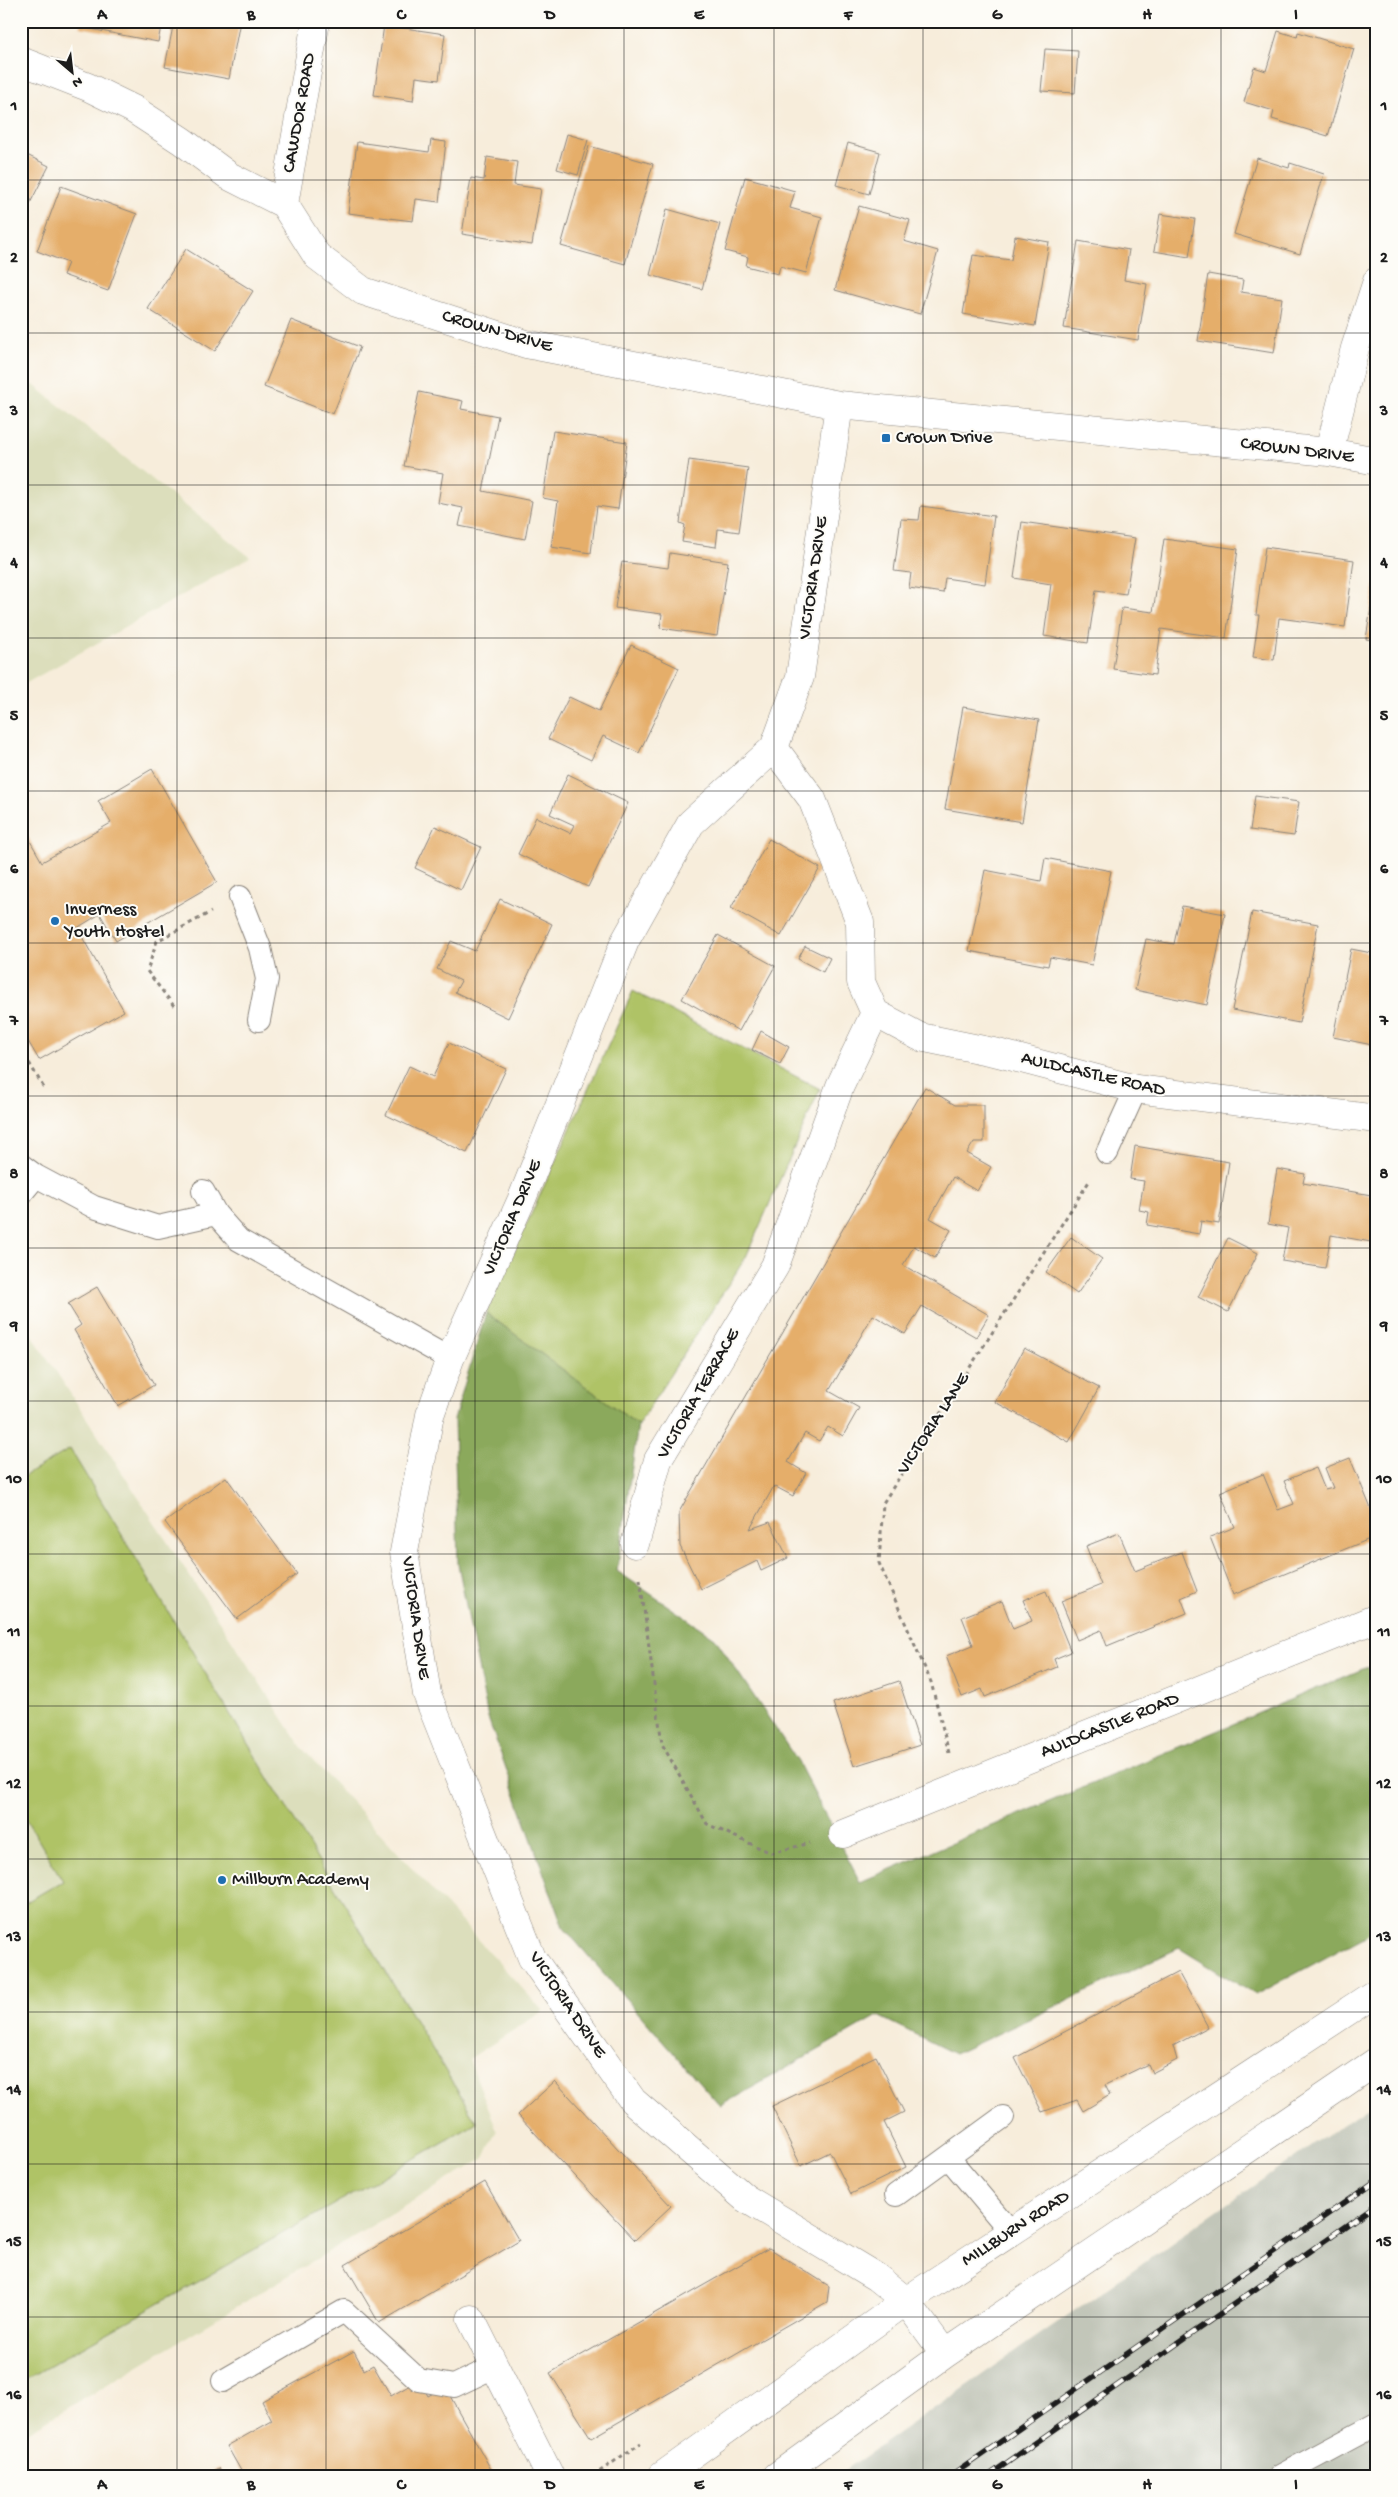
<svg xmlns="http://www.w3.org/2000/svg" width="1398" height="2497" viewBox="0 0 1398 2497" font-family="'Gochi Hand',sans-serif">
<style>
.built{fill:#dcdebc}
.industrial{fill:#c2c6b9}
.green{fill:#afc366;stroke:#667041}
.forest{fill:#8ba95b;stroke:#54623c}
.building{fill:#e5ae6b}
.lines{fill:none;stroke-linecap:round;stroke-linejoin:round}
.lane-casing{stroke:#8a847c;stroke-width:24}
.street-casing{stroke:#8a847c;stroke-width:29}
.secondary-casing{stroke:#8a847c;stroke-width:29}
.path{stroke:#8a847c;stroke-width:3;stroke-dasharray:4 4;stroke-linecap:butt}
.lane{stroke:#fff;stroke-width:22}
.street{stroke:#fff;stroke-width:28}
.secondary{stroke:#fff;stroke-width:28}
.rail-casing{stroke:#1c1c1c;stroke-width:5.5}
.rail{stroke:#fdfcf7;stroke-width:4;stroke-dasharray:11;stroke-linecap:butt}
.grid{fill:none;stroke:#1c1c1c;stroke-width:1;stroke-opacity:0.55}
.poi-dot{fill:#1f6fb2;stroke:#fdfcf7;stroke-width:2}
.labels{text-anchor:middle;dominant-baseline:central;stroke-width:4;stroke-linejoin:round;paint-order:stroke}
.street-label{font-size:19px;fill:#1c1c1c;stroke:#fdfcf7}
.poi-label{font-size:19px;fill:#1c1c1c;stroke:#fdfcf7;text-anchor:start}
.neatline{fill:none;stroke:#1c1c1c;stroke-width:2}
.grid-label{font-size:16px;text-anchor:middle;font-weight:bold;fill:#1c1c1c}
</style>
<rect width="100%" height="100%" fill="#fdfcf7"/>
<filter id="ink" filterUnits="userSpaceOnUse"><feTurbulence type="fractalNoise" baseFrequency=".02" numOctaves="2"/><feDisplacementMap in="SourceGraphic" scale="10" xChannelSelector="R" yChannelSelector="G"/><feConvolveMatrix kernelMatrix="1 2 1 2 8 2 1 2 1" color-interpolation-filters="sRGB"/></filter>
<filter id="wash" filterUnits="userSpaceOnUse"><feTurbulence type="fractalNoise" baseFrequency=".0096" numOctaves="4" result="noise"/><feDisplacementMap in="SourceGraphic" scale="20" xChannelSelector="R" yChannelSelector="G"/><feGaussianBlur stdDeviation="1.12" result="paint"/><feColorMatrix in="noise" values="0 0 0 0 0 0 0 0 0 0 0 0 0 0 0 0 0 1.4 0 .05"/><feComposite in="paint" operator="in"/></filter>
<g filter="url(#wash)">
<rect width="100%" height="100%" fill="#f7eddb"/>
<!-- built -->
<path class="built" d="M21,375L250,557L21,686Z
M21,1318L302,1748L543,2011L469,2059L497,2130L483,2159L21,2436Z"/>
<!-- industrial -->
<path class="industrial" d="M1377,2101V2476H837L1249,2189Z"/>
<!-- green -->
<path class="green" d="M633,991L820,1089L746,1257L638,1425L486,1313Z
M70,1449L477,2123L21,2382V1905L63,1881L21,1811V1478Z"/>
<!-- forest -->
<path class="forest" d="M486,1313L638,1425L617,1571L715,1638L798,1762L860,1882L1377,1663V1930L1256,1995L1179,1948L955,2054L878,2016L720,2106L563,1927L488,1718L458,1564L454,1419Z"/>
<g id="blocks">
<!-- building -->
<path class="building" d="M81,21H162L158,42L80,27Z
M174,21H240L229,79L165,67Z
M384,25L445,34L439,80L416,77L413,101L374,95Z
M1278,31L1297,37L1298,32L1354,49L1328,136L1272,119L1274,111L1244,102L1254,67L1266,71Z
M1045,49L1078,51L1075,93L1041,91Z
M567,134L588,140L578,175L557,169Z
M431,140L446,142L439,202L416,199L413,221L348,213L357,142L429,152Z
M848,143L880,152L869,194L836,185Z
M589,146L653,164L625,264L561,246Z
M21,152L49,166L21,221Z
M487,157L517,162L514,185L541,189L532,245L462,234L471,178L484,180Z
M1257,158L1289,168L1290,163L1324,174L1300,254L1234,234Z
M745,177L795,191L790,208L822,217L806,273L780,266L778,274L746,266L748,257L725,251Z
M61,186L137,214L108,291L63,275L68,263L37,251Z
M859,206L910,220L904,241L938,251L920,314L835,290Z
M667,209L720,224L702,289L650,275Z
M1160,214L1195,219L1189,257L1154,251Z
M1015,236L1049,242L1035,326L963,314L973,255L1011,260Z
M1078,241L1129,250L1124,280L1147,284L1138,340L1064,328Z
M186,249L253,291L215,351L148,309Z
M1208,274L1243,280L1241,292L1282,298L1274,353L1198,341Z
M291,320L360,347L333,414L264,387Z
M419,392L463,401L461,409L498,416L483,491L532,501L525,539L459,526L463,508L438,503L443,473L404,466Z
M553,431L627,442L618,509L597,506L591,553L551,547L558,501L543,498Z
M689,460L748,468L739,532L718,529L716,547L682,542L685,525L680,523Z
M921,506L994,516L985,584L945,578L943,593L909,588L911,573L894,571L901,519L919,520Z
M1022,522L1135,538L1126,594L1096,590L1088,643L1044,636L1051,584L1014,578Z
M1164,539L1238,549L1226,638L1161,629L1155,675L1113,669L1122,608L1153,612Z
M1265,547L1354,560L1345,627L1279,618L1274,660L1253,657L1259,615H1256Z
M670,553L728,562L717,636L660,628L662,614L615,608L622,562L668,568Z
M1376,576H1377V641L1366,639Z
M631,645L679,668L639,753L603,736L591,760L548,739L569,697L599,711Z
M963,707L1039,720L1022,822L945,809Z
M152,769L217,882L116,941L100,914L77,928L124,1011L39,1060L21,1029V825L42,862L111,823L98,801Z
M568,774L628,803L588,887L518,854L536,817L570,833L574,825L550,814Z
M1255,796L1299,802L1294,836L1250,830Z
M435,826L481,847L461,890L415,868Z
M769,839L820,868L781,936L731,908Z
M1045,858L1111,871L1092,965L1050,957L1048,966L969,951L985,870L1041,881Z
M500,899L552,924L508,1018L455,992L461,981L437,969L451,941L475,951Z
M1182,906L1225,914L1207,1005L1135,990L1146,939L1174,944Z
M1252,912L1318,924L1299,1023L1232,1010Z
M718,935L775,966L739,1031L682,999Z
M805,946L830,958L823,972L798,959Z
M1351,949L1377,954V1046L1333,1037Z
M761,1031L789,1047L780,1064L752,1050Z
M449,1043L506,1069L467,1153L386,1115L409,1066L433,1077Z
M925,1087L955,1105H984V1142H974L967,1153L991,1167L977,1191L953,1177L930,1218L951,1230L935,1258L914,1246L903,1265L989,1315L976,1337L922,1306L905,1334L873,1315L829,1391L859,1408L843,1436L828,1427L819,1441L805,1433L788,1462L806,1473L793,1496L774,1486L750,1529L770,1522L788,1558L761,1571L757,1561L701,1589L680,1546L679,1512Z
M1135,1146L1229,1162L1219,1224L1201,1221L1199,1234L1147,1225L1149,1212L1139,1210L1144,1181L1130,1179Z
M1277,1169L1305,1174L1303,1183L1377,1196V1243L1331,1235L1325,1268L1282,1261L1288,1228L1268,1224Z
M1071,1237L1102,1259L1077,1294L1046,1272Z
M1228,1238L1258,1253L1228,1312L1198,1297Z
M97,1287L154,1385L118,1406L74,1330L81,1325L68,1304Z
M1024,1348L1099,1388L1069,1442L995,1402Z
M1350,1458L1377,1523V1536L1233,1595L1210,1537L1235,1527L1220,1492L1263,1474L1278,1510L1294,1504L1284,1481L1316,1468L1325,1490L1333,1488L1325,1468Z
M226,1477L297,1574L237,1619L165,1522Z
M1119,1533L1135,1571L1182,1552L1197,1591L1181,1598L1187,1613L1107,1646L1101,1630L1077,1640L1061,1601L1101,1585L1086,1546Z
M1046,1591L1071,1652L1054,1659L1057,1667L985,1697L982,1689L962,1697L946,1656L973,1645L962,1617L1002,1601L1013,1629L1032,1621L1023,1600Z
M899,1681L920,1745L854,1766L833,1703Z
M1178,1972L1208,2027L1173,2046L1177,2060L1152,2073L1148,2064L1105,2085L1110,2095L1083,2111L1077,2100L1042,2112L1015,2058Z
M876,2056L904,2112L884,2122L906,2167L851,2194L830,2152L801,2166L772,2106Z
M555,2081L671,2206L635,2240L518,2115Z
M485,2182L519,2241L379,2323L345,2265Z
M769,2248L829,2286L827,2302L591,2438L550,2373Z
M354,2351L364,2370L373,2365L391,2396L419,2380L428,2396L445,2387L493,2473L488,2476H244L227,2446L272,2421L262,2401Z
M219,2468L223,2476H206Z"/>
</g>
</g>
<g filter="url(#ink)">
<use href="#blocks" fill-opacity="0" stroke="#8a847c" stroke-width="1"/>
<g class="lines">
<!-- lane casing -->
<g class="lane-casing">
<path id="lane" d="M240,897L260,948L267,979L259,1020
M1107,1153L1136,1089
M21,1165L36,1176L94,1207L158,1227L216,1214
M203,1191L216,1214L239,1240L450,1359
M21,1194L36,1176
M948,2157L1011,2232
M896,2195L1003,2117
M223,2381L344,2311L419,2380L454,2386L494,2367
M1280,2476L1377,2424"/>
</g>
<!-- street casing -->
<g class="street-casing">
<path id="street" d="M21,61L88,87L133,109L182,141L229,176L284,204L317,256L363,291L526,344L839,405L1329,452L1377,461
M284,204L316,21
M839,405L800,677L774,748L691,823L625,941L521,1201L450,1359L430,1415L404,1552L427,1694L532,1958L633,2101L745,2198L876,2277L906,2301
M1329,452L1355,348L1377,281
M774,748L812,799L860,922L861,982L875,1013
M875,1013L920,1037L998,1053L1136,1089L1377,1119
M635,1544L658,1460L775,1266L840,1086L875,1013
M843,1834L1377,1618
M471,2319L550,2476"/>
</g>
<!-- secondary casing -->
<g class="secondary-casing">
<path id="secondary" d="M906,2301L945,2354
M662,2476L906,2301L1377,1992
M777,2476L945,2354L1377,2061"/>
</g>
<!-- path -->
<path class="path" d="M174,1006L147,971L157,941L211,912
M21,1049L44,1088
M640,1579L662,1744L707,1824L771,1853L810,1843
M949,1753L931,1682L879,1563L883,1503L1090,1180
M593,2476L641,2443"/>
<!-- lane -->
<use href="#lane" class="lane"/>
<!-- street -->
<use href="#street" class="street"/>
<!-- secondary -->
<use href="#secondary" class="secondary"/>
<!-- rail casing -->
<g class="rail-casing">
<path id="rail" d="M951,2476L1377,2180
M988,2476L1377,2204"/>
</g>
<!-- rail -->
<use href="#rail" class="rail"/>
</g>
</g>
<!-- grid -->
<path class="grid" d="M177,21V2476M326,21V2476M475,21V2476M624,21V2476M774,21V2476M923,21V2476M1072,21V2476M1221,21V2476M21,180H1377M21,333H1377M21,485H1377M21,638H1377M21,791H1377M21,943H1377M21,1096H1377M21,1248H1377M21,1401H1377M21,1554H1377M21,1706H1377M21,1859H1377M21,2012H1377M21,2164H1377M21,2317H1377"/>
<!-- markers -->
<g class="poi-dot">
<rect x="881" y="433" width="10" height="10" rx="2.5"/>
<circle cx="55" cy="921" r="5"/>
<circle cx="222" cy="1880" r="5"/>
</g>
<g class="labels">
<!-- street labels -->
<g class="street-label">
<text transform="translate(300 113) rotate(-80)">CAWDOR ROAD</text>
<text transform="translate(497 332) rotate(16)">CROWN DRIVE</text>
<text transform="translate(1297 451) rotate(7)">CROWN DRIVE</text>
<text transform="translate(814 578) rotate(-82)">VICTORIA DRIVE</text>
<text transform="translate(1093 1075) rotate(13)">AULDCASTLE ROAD</text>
<text transform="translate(513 1218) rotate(-67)">VICTORIA DRIVE</text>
<text transform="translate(699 1394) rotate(-60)">VICTORIA TERRACE</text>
<text transform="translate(934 1424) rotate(-57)">VICTORIA LANE</text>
<text transform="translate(415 1618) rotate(82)">VICTORIA DRIVE</text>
<text transform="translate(1110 1726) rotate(-22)">AULDCASTLE ROAD</text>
<text transform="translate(567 2005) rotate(56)">VICTORIA DRIVE</text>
<text transform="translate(1016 2229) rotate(-33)">MILLBURN ROAD</text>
</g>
<!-- poi labels -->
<g class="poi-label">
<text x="896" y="438">Crown Drive</text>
<text x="65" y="910">Inverness<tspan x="65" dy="22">Youth Hostel</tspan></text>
<text x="232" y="1880">Millburn Academy</text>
</g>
</g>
<!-- margin -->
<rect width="1398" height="2497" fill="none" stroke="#fdfcf7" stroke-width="55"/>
<!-- north arrow -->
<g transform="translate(72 72) rotate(152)" stroke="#fdfcf7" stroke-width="4" paint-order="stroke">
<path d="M0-4L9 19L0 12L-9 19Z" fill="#1c1c1c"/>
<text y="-8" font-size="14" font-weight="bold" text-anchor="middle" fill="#1c1c1c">N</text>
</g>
<rect x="28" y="28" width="1342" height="2442" class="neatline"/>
<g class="grid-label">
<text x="102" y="19">A</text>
<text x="251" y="19">B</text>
<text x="401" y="19">C</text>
<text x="550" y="19">D</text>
<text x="699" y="19">E</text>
<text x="848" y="19">F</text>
<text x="997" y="19">G</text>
<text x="1147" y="19">H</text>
<text x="1296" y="19">I</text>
<text x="14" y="110">1</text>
<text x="1384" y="110">1</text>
<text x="14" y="262">2</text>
<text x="1384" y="262">2</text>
<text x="14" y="415">3</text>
<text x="1384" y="415">3</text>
<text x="14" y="567">4</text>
<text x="1384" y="567">4</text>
<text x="14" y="720">5</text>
<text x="1384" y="720">5</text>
<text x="14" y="873">6</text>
<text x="1384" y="873">6</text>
<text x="14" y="1025">7</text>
<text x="1384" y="1025">7</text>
<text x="14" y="1178">8</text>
<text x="1384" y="1178">8</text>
<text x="14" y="1330">9</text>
<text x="1384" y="1330">9</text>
<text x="14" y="1483">10</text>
<text x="1384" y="1483">10</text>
<text x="14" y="1636">11</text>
<text x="1384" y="1636">11</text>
<text x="14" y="1788">12</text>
<text x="1384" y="1788">12</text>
<text x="14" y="1941">13</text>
<text x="1384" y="1941">13</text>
<text x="14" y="2094">14</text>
<text x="1384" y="2094">14</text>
<text x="14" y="2246">15</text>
<text x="1384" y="2246">15</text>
<text x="14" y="2399">16</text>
<text x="1384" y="2399">16</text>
<text x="102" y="2489">A</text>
<text x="251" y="2489">B</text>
<text x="401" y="2489">C</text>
<text x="550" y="2489">D</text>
<text x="699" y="2489">E</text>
<text x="848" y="2489">F</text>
<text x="997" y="2489">G</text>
<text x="1147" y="2489">H</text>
<text x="1296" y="2489">I</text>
</g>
</svg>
